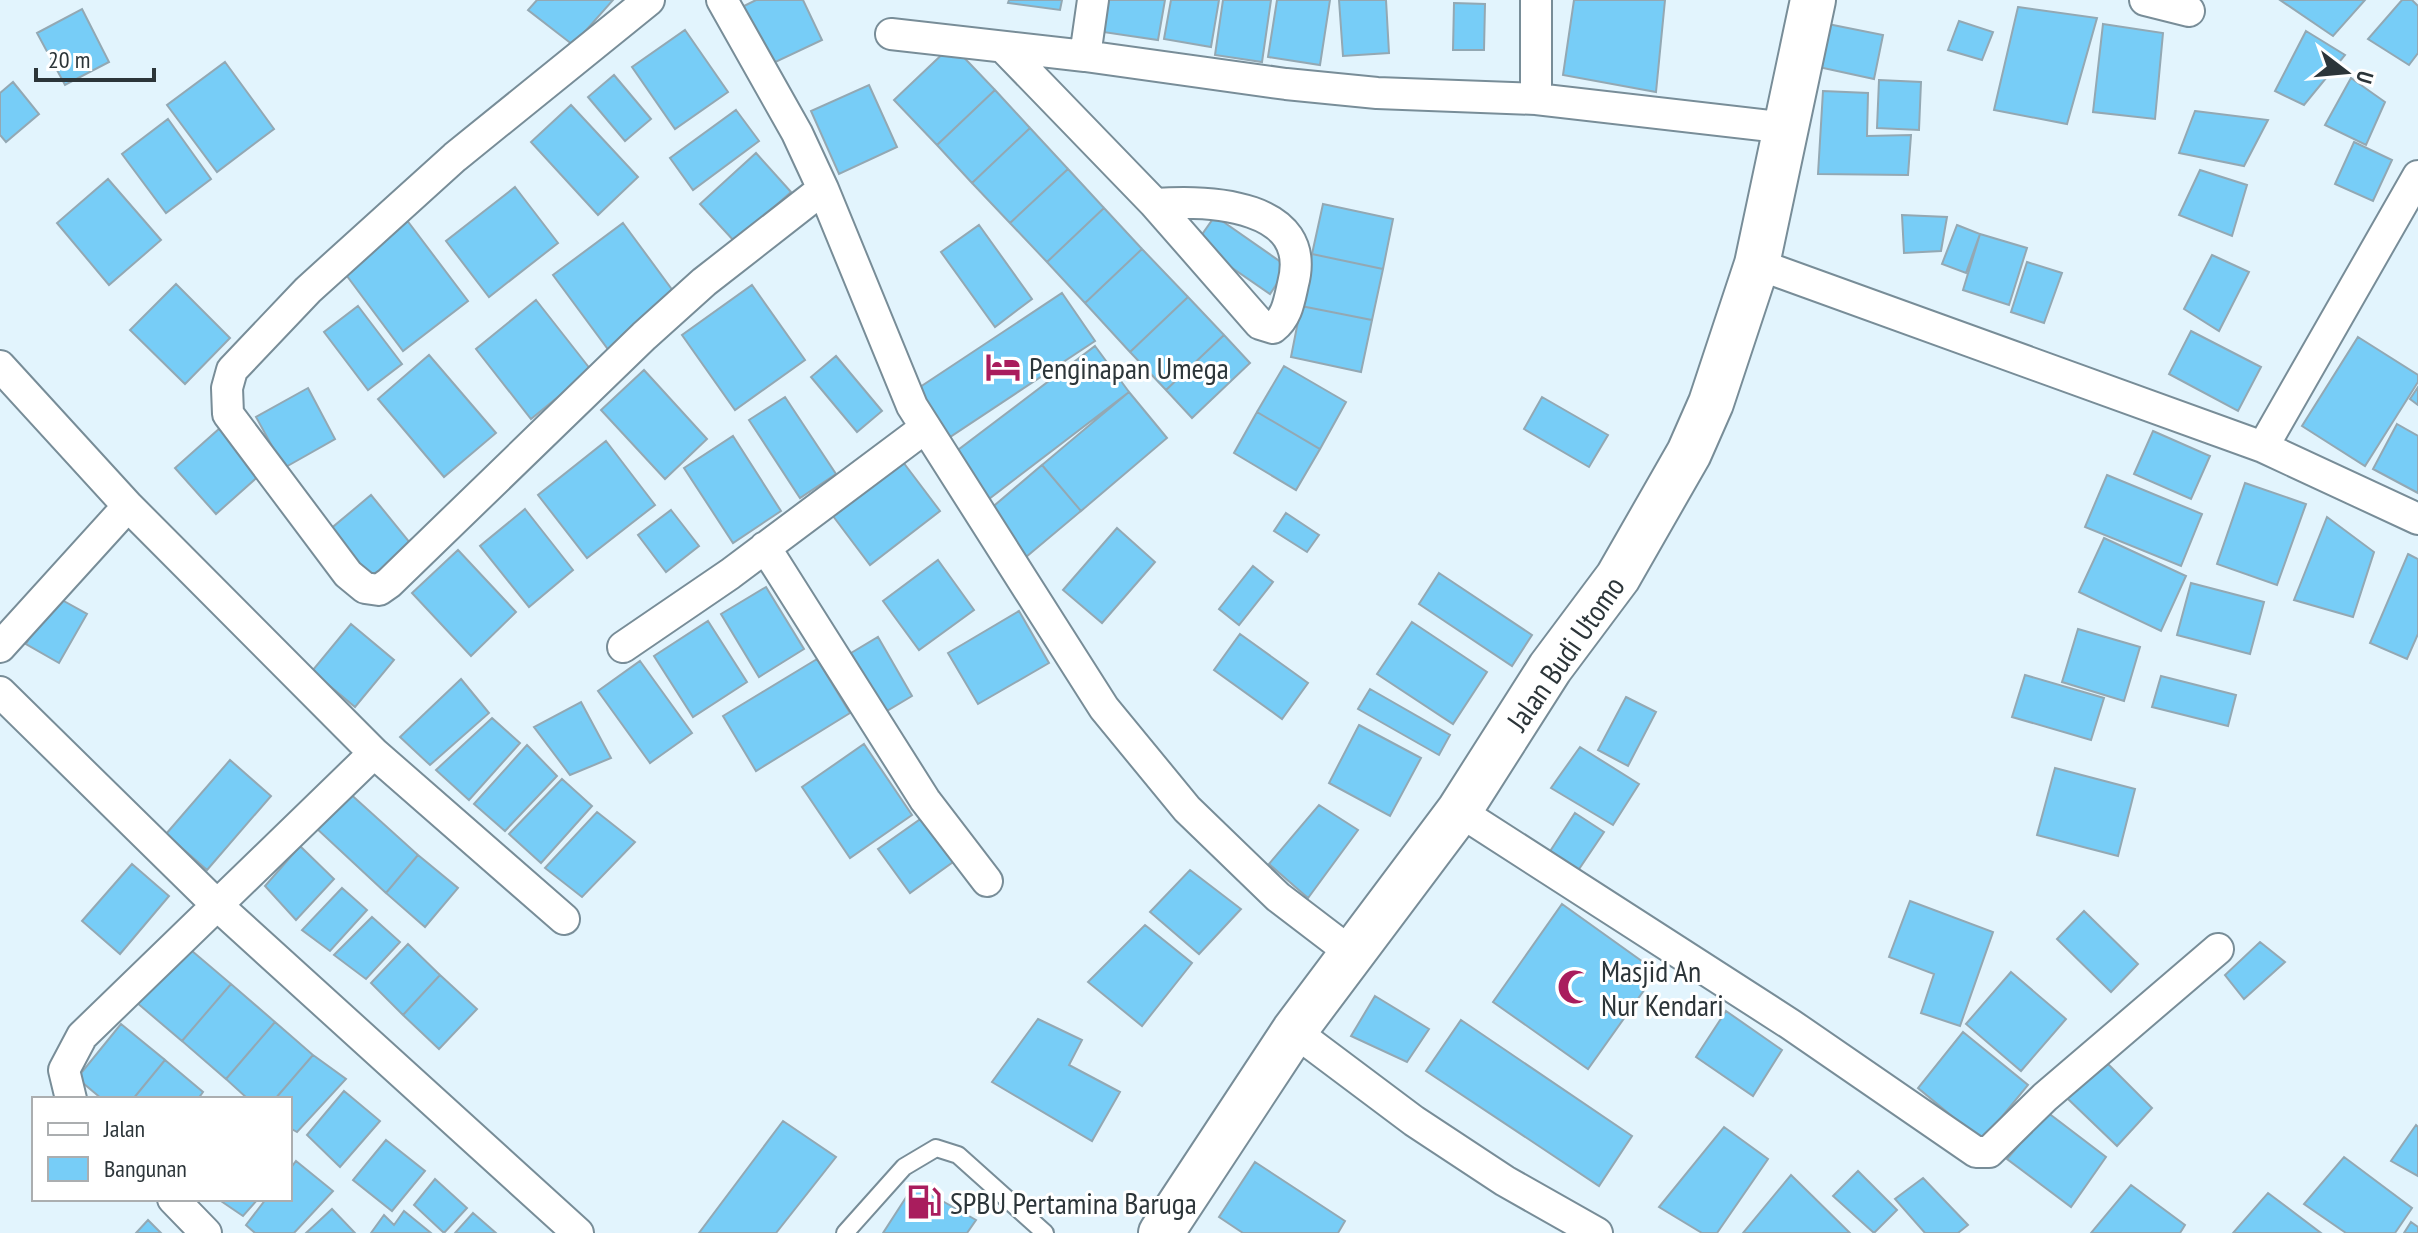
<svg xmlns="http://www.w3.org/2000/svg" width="2418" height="1233" viewBox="0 0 2418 1233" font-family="'PT Sans Narrow',sans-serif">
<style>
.building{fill:#77cdf7;stroke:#93a8b3;stroke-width:2}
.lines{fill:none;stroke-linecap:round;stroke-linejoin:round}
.lane-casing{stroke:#788d98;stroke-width:20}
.street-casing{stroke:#788d98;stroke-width:34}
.secondary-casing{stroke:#788d98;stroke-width:48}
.lane{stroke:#fff;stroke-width:16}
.street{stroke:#fff;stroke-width:30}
.secondary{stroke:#fff;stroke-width:44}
.labels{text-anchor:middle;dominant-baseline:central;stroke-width:6;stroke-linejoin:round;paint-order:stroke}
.poi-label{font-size:30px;fill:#2c3539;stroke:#fff;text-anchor:start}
.street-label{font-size:30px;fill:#2c3539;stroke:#fff}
</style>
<rect width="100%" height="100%" fill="#e2f4fd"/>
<!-- building -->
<path class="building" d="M537,0H613L573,45L528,10Z
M756,0H803L822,40L767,66L740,8Z
M1009,0H1062L1060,10L1008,3Z
M1108,0H1165L1158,40L1103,32Z
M1171,0H1219L1211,47L1164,39Z
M1223,0H1271L1262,62L1215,55Z
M1277,0H1330L1320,65L1268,57Z
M1339,0H1386L1389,53L1343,56Z
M1574,0H1665L1656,92L1563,75Z
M2280,0H2365L2333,36Z
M2402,0H2412L2418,6V53L2409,65L2368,39Z
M1454,3L1485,4L1484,50H1453Z
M2018,7L2097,18L2067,124L1994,110Z
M82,9L109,62L65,85L37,33Z
M1959,21L1993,32L1982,60L1948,50Z
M1823,23L1883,35L1874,79L1814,66Z
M2103,24L2163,33L2155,119L2093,112Z
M685,30L728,92L675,129L632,67Z
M2306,31L2345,55L2304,105L2275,91Z
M952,45L995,90L937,145L894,100Z
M225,62L274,129L217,172L167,105Z
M614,75L651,119L625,141L588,97Z
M2351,78L2385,102L2366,145L2325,125Z
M1879,80L1921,82L1919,130L1877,128Z
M13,82L39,114L6,142L0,135V93Z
M869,85L897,147L839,174L811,111Z
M995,90L1030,128L972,183L937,145Z
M1823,91L1868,93L1867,136L1911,135L1908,175L1818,174Z
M571,105L638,177L598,215L531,142Z
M736,110L759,141L693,190L670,158Z
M2195,111L2268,120L2244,166L2179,153Z
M168,119L211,179L166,213L122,154Z
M1030,128L1068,169L1010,223L972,183Z
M2354,142L2392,160L2373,201L2335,184Z
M756,153L791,192L735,242L700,204Z
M1068,169L1104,208L1047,262L1010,223Z
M2200,170L2247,185L2232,236L2179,215Z
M108,179L161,240L109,285L57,223Z
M515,187L558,243L489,297L446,241Z
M1323,204L1393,219L1383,269L1312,254Z
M1104,208L1142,249L1085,303L1047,262Z
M403,215L468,301L403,351L338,264Z
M1902,215L1947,217L1941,251L1904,253Z
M1215,216L1288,267L1270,294L1196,243Z
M623,223L679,299L610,352L553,275Z
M979,225L1032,299L995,327L941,252Z
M1957,225L1980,234L1966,273L1942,264Z
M1980,234L2027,248L2009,305L1963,290Z
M1142,249L1188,297L1130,352L1085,303Z
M1312,254L1383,269L1372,320L1301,306Z
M2212,255L2249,272L2219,331L2184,309Z
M2027,262L2062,273L2044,323L2011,312Z
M176,284L230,338L185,384L130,330Z
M752,285L805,360L735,410L682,335Z
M1062,293L1095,341L944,441L911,393Z
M1188,297L1224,335L1166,390L1130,352Z
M536,300L591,370L531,419L476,349Z
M358,306L402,364L368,390L324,332Z
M1301,306L1372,320L1361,372L1291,357Z
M2191,331L2261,367L2238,411L2169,374Z
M1224,335L1250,363L1192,418L1166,390Z
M2358,337L2418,375V382L2365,466L2302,426Z
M1095,346L1129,392L985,502L950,456Z
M429,355L496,433L444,477L378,399Z
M836,356L882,411L857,432L811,377Z
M1284,366L1346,402L1320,449L1257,412Z
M644,370L707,439L665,479L601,410Z
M2418,387V405L2410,399Z
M308,388L335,439L284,468L256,417Z
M1129,392L1167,438L1081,511L1042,465Z
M785,397L836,474L800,498L749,420Z
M1542,397L1608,435L1589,467L1524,429Z
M1257,412L1320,449L1296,490L1234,453Z
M2397,424L2418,436V493L2373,469Z
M220,428L261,474L216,514L175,468Z
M2153,431L2210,456L2191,499L2134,474Z
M733,436L781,511L733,543L684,468Z
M606,441L655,505L587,558L538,495Z
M903,462L940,511L870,565L833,516Z
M1042,465L1081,511L1020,562L982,516Z
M2107,475L2202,514L2181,566L2085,527Z
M2245,483L2306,504L2277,585L2217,564Z
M371,495L411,544L368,580L328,531Z
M525,509L573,570L529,607L480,546Z
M671,510L699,546L666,572L638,535Z
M1286,513L1319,535L1307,552L1274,531Z
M2327,517L2374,552L2353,617L2294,600Z
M1117,528L1155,562L1102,623L1063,590Z
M2104,538L2186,576L2161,631L2079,592Z
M458,550L516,612L471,656L412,593Z
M2408,554L2418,559V634L2407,659L2370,643Z
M938,560L974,610L919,650L883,601Z
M1253,566L1273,582L1239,625L1219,609Z
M1439,573L1532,635L1512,666L1419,604Z
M2191,583L2264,602L2250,654L2177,635Z
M766,587L804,649L759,677L721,614Z
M53,595L87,614L59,663L26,644Z
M1019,611L1049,663L978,704L948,653Z
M708,621L747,682L693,717L654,656Z
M1412,622L1487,672L1453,724L1377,674Z
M351,624L394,660L355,707L312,671Z
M2078,629L2140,647L2124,701L2062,682Z
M1240,634L1308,683L1282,719L1214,670Z
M878,637L912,696L885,712L851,653Z
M817,659L850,713L756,771L723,716Z
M640,661L692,733L650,763L598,691Z
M2025,675L2104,698L2091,740L2012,717Z
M2161,676L2236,695L2228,726L2152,707Z
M461,679L489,713L430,765L400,737Z
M1370,689L1450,735L1439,755L1358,709Z
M1626,697L1656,712L1628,766L1598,750Z
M581,702L611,758L570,775L534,727Z
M492,718L520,743L469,800L436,770Z
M1359,725L1421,758L1390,816L1329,783Z
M864,744L912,815L850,858L802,787Z
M527,745L557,776L505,831L474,804Z
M1580,747L1639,784L1613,825L1551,788Z
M230,760L271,796L207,870L166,834Z
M2055,768L2135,789L2118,856L2037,835Z
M562,779L592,806L541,863L509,834Z
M346,790L418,855L386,893L315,827Z
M1319,805L1358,830L1308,898L1269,864Z
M597,812L635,842L582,897L545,868Z
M929,813L960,857L910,893L878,849Z
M1575,813L1604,832L1575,875L1547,856Z
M300,846L334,879L296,920L265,886Z
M418,855L458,888L425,927L386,893Z
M132,864L169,896L120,954L82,921Z
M1190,870L1241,909L1199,954L1150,912Z
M342,888L367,910L330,951L302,930Z
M1910,901L1993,932L1960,1026L1921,1013L1934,974L1889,957Z
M1562,904L1657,972L1588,1069L1493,1002Z
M2084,911L2138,964L2111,992L2057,939Z
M372,917L400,942L366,979L334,955Z
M1145,925L1192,963L1142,1026L1088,982Z
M2260,942L2285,962L2244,999L2225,975Z
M408,944L440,975L403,1015L371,983Z
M185,945L231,984L182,1041L136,1002Z
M2011,972L2066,1019L2021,1071L1966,1024Z
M440,975L477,1009L439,1049L403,1015Z
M231,984L275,1022L226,1079L182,1041Z
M1375,996L1429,1029L1407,1062L1351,1036Z
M1726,1011L1782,1050L1753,1096L1696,1057Z
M1038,1019L1082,1040L1069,1065L1120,1092L1092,1141L992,1082Z
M1461,1020L1632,1136L1599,1186L1426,1071Z
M275,1022L313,1055L275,1099H248L226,1079Z
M121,1024L165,1060L133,1099H102L77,1078Z
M1963,1032L2028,1085L1982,1141L1918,1088Z
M313,1055L346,1079L297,1132L290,1128V1099H275Z
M165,1060L203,1092L198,1099H133Z
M2108,1064L2152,1108L2117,1146L2067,1098Z
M344,1091L380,1121L340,1167L307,1135Z
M2047,1112L2106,1157L2071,1207L2007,1159Z
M783,1121L836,1157L776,1233H699Z
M2416,1125L2418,1127V1176L2391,1161Z
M1724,1127L1768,1159L1717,1233H1702L1659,1207Z
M386,1140L425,1171L392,1211L353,1180Z
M2344,1157L2412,1208L2395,1233H2346L2304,1204Z
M296,1161L333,1191L294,1233H255L246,1225L266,1199H290V1169Z
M1255,1162L1345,1221L1338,1233H1243L1219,1217Z
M1858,1171L1897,1210L1874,1233L1833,1196Z
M1791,1175L1850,1233H1743Z
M1923,1178L1968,1225L1958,1233H1925L1895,1199Z
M435,1179L467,1208L444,1233L414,1205Z
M914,1185L976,1220L967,1233H883Z
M2131,1185L2185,1225L2180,1233H2091Z
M2268,1193L2321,1233H2233Z
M218,1199H258L243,1216Z
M332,1209L355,1233H306Z
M404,1211L431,1233H371L384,1215L394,1225Z
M473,1213L496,1233H455Z
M148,1220L161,1233H136Z
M2411,1222L2418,1227V1233H2404Z"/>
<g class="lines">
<!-- lane casing -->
<g class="lane-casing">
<path id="lane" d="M845,1233L904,1167L936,1148L958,1155L1045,1233"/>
</g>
<!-- street casing -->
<g class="street-casing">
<path id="street" d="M649,0L455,157L308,290L232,370L227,388L228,414L348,574L365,588L379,590L389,583L644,336L704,282L823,189
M722,0L797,133L823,189L912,406L1104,708L1187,809L1278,897L1354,955
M2145,0L2189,11
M891,34L1085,56L1093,0
M1003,47L1155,204L1260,324L1273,328C1287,317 1289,302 1293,284C1314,204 1209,200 1155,204
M1085,56L1286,84L1377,93L1536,99L1788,128
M1536,99V0
M1757,264L2263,447L2418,519
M0,366L128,506
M2263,447L2418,176
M765,547L925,800L987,881
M0,647L128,506L374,753
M623,647L730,574L925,428
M0,692L218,906L578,1233
M1459,811L1790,1024L1976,1152H1989L2045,1097L2218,949
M1294,1031L1414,1121L1505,1181L1597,1233
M71,1099L64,1070L82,1036L374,753L564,919
M173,1199L206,1233"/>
</g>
<!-- secondary casing -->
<g class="secondary-casing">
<path id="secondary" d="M1161,1233L1294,1031L1459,811L1550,668L1618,577L1689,453L1711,403L1757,264L1813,0"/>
</g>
<!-- lane -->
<use href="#lane" class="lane"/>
<!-- street -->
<use href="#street" class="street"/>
<!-- secondary -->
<use href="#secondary" class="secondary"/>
</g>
<!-- icons -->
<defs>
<g id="hotel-bare" transform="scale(2.76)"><path d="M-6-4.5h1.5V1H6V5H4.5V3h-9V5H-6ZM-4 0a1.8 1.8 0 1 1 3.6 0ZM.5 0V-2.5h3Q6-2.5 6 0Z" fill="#a91d5d" stroke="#fff" stroke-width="2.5" paint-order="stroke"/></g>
<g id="mosque-bare" transform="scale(2.76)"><path d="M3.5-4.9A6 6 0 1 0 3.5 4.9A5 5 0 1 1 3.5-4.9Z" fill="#a91d5d" stroke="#fff" stroke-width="2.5" paint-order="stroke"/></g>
<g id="fuel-bare" transform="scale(2.76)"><path d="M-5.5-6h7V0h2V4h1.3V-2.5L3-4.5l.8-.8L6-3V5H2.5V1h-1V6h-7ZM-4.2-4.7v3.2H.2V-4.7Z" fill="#a91d5d" stroke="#fff" stroke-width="2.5" paint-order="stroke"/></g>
</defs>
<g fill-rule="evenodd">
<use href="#hotel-bare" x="1003" y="367"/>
<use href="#mosque-bare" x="1575" y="987"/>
<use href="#fuel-bare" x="924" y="1202"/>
</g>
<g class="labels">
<!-- poi labels -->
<g class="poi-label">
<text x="1029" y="367">Penginapan Umega</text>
<text x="1601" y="970">Masjid An<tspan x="1601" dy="34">Nur Kendari</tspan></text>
<text x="950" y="1202">SPBU Pertamina Baruga</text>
</g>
<!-- street labels -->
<g class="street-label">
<text transform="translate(1565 653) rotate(-55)">Jalan Budi Utomo</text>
</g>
</g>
<!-- legend -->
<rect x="32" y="1097" width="260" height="104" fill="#ffffff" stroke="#abaeb0" stroke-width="2"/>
<rect x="48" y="1123" width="40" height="12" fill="#ffffff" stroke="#abaeb0" stroke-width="2"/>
<text x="104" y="1137" font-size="24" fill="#2c3539">Jalan</text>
<rect x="48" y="1157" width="40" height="24" fill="#77cdf7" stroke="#abaeb0" stroke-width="2"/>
<text x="104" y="1177" font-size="24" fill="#2c3539">Bangunan</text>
<!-- north arrow -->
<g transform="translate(2346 72) rotate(106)" stroke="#ffffff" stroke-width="6" paint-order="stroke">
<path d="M0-6L14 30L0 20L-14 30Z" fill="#2c3539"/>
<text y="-12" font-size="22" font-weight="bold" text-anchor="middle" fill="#2c3539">U</text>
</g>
<!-- scale -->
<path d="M36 68v12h118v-12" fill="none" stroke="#2c3539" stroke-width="4"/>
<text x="48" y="68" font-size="24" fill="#2c3539" stroke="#ffffff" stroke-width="6" paint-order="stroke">20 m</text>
</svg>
